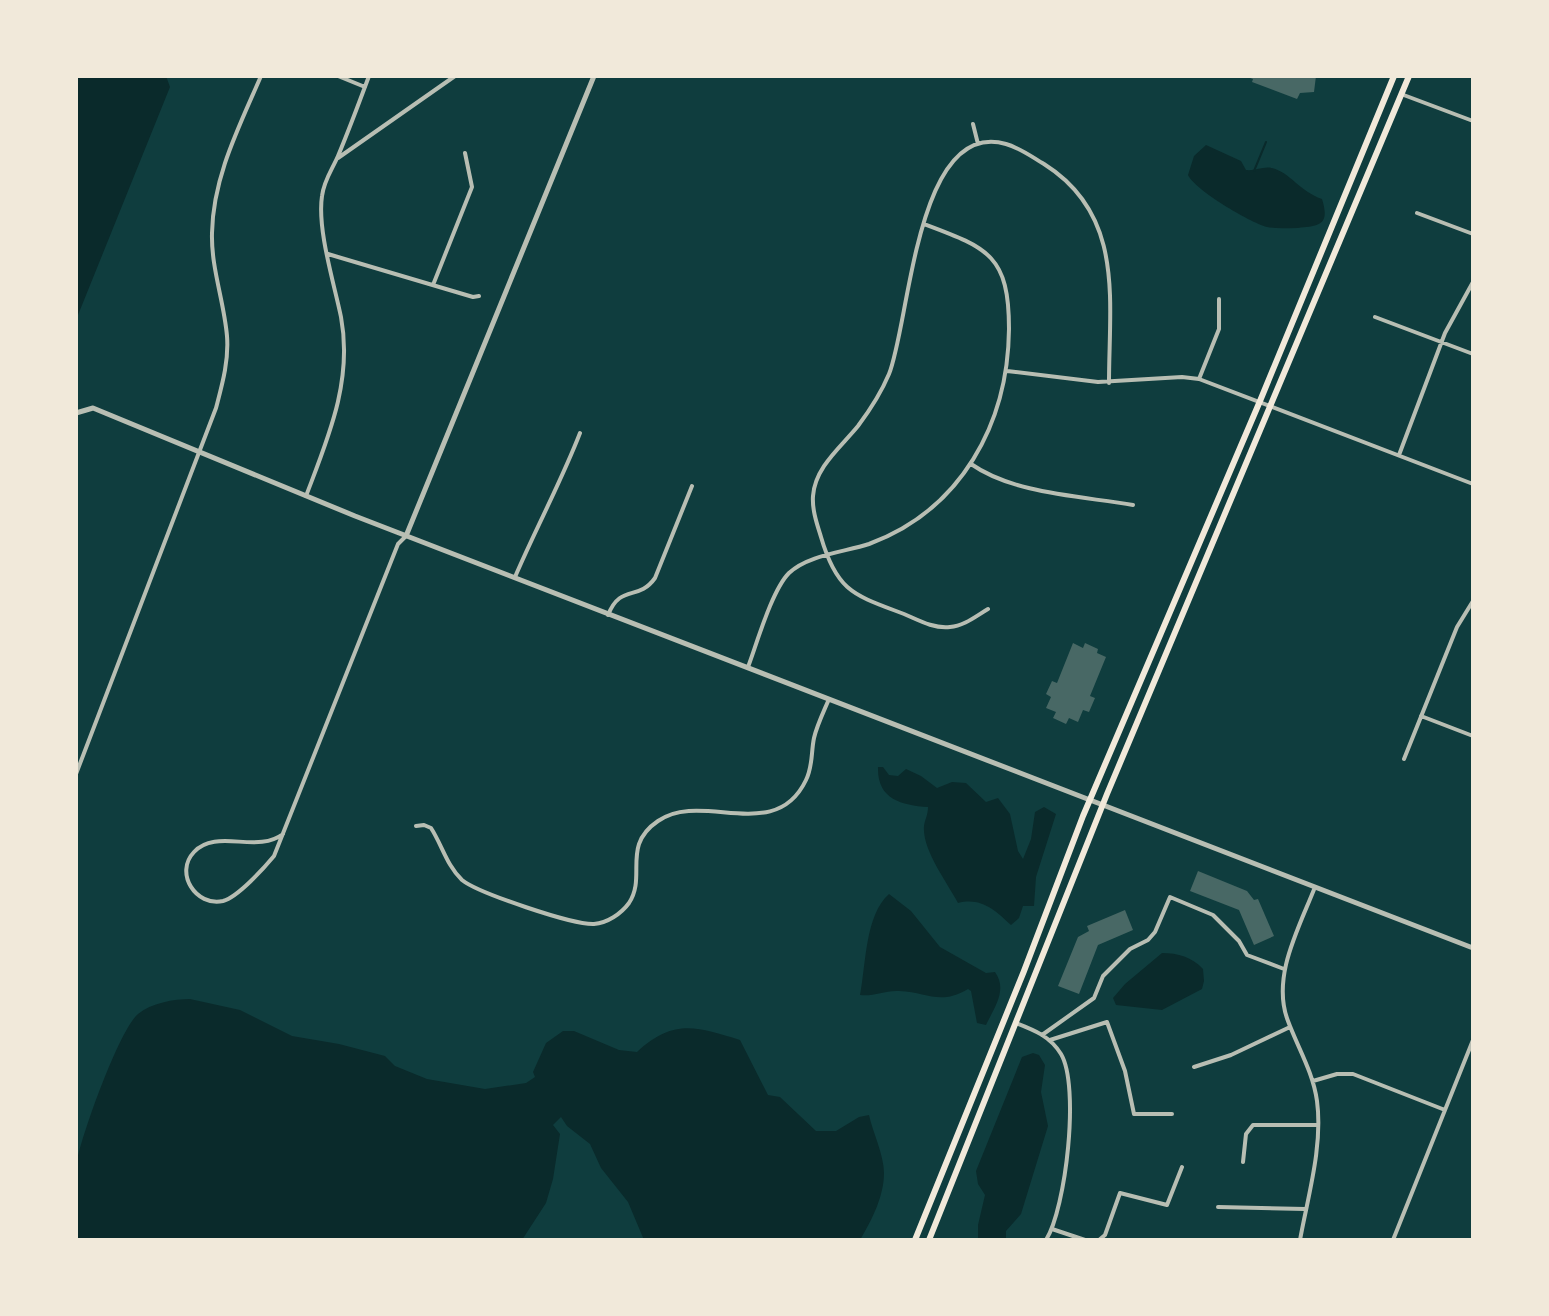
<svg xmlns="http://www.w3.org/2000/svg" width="1549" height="1316" viewBox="0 0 1549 1316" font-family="Georgia,serif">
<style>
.water{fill:#0a2a2b}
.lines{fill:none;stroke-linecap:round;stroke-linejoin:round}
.stream{stroke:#0a2a2b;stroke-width:2}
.building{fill:#486865}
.minor{stroke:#b8beb3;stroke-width:4}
.tertiary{stroke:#b8beb3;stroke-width:5}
.secondary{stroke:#f1e9da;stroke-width:6}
</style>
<rect width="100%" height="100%" fill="#0f3d3e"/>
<!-- water -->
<path class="water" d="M76,76H166L170,87L76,320Z
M1206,145L1241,161L1246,170C1256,171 1263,166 1272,168C1291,173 1299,191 1322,199C1330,225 1320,226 1298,228C1287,228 1277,229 1267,227C1249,222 1195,190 1188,175L1194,156Z
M878,767H883L889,775L898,776L906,769L921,776L937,788L952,782L966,783L986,802L998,798L1010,814L1018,851L1023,859L1031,839L1035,812L1044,807L1056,814L1036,877L1034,906H1023L1019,918L1011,925C995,910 981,897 958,903C947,882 922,850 924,826C925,819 928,815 928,807C901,805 877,799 878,767Z
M889,894L911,911L940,947L986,973L995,972C1008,990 994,1008 986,1025L977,1023L971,991L968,989C939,1006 928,992 899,991C885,990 873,997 860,995C866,965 865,915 889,894Z
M1162,953C1178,953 1192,957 1203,969L1204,981L1202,989L1162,1010L1116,1005L1113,998L1125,984Z
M190,999L240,1010L292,1036L339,1044L385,1056L395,1066L427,1079L485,1089L526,1083L535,1077L533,1072L546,1043L563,1031H574L619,1050L637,1052C674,1018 697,1027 740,1040L768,1095L780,1097L816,1131H836L859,1117L869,1115C873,1133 884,1155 884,1173C884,1196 872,1220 860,1240H644L628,1202L601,1168L590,1144L567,1126L561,1117L553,1125L560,1134L553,1179L546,1203L522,1240H76C76,1216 73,1190 76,1166C80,1139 119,1030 138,1014C151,1003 174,999 190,999Z
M1033,1053L1039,1055L1045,1065L1041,1092L1048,1126L1021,1214L1006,1231V1240H978V1225L985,1195L978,1184L976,1171L1022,1057Z"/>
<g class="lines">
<!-- stream -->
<path class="stream" d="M1254,171L1266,142"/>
</g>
<!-- building -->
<path class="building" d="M1245,76H1316L1314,92L1300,93L1297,99L1252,82L1253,79Z
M1073,643L1083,648L1085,643L1098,649L1097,653L1106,657L1090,696L1095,698L1089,712L1083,710L1078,722L1069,718L1066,724L1053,718L1056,712L1046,708L1051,697L1046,694L1052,681L1057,683Z
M1198,871L1247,891L1254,900L1258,899L1274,936L1254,945L1239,910L1190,891Z
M1125,910L1133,930L1098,945L1079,994L1058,986L1078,937L1089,931L1087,926Z"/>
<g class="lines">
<!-- minor -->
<path class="minor" d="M338,76L365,87
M1401,94L1473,121
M973,124L978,144
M338,158L455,76
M1417,213L1473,234
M328,254L473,297L479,296
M433,285L472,187L465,153
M1375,317L1473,354
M1007,371L1098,382L1182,377L1199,379L1473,484
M1199,379L1219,329V299
M1399,455L1445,333L1473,282
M971,464C1014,494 1081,496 1133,505
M306,496C328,438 353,381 341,317C334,283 317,229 322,196C324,180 332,170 338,156C349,130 359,103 369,76
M515,577C536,528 561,482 580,433
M988,609C976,616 964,626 950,627C934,629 918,620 904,614C854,595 837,592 821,537C817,524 812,510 813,496C815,467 841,447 858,426C870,410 881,393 889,374C910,322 916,118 1006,144C1020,148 1032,157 1044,164C1125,215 1109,300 1109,383
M608,615C621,583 638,602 655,578L692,486
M748,667C757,643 772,590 789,573C808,555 844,552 869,544C961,510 1008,424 1009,329C1009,255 988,248 924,224
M1421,716L1473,736
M1404,759L1457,627L1473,601
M76,774L216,408C222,385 229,361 227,336C224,301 211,268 212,233C213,177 239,127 261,76
M416,826L424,825L431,828C442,845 447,866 462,880C478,893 573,925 594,924C607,923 621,914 629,903C647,876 621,846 658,821C702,790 775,845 806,780C813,766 811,752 814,738C817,725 824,711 829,699
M283,834C257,854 216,828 194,852C174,873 196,907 223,901C238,897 264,868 274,856L398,544L406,536
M1016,1023C1034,1030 1050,1036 1061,1054C1080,1086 1066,1208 1046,1240
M1042,1035L1094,998L1103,976L1130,949L1148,940L1155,932L1170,897L1213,915L1239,941L1247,955L1284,969
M1050,1040L1107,1022L1125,1071L1134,1114H1172
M1194,1067L1231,1055L1290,1027
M1313,1081L1337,1074H1353L1445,1110
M1243,1162L1246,1134L1253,1125H1318
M1218,1207L1305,1209
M1052,1229L1085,1240
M1099,1240L1105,1235L1120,1193L1167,1205L1182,1167
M1300,1240C1308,1196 1323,1146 1317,1101C1313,1072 1298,1048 1288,1021C1271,977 1299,928 1315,887
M1393,1240L1473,1040"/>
<!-- tertiary -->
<path class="tertiary" d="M76,413L93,408L355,516L1473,948
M406,536L594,76"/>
<!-- secondary -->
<path class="secondary" d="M915,1240L1024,971L1083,816L1260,401L1394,76
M929,1240L1107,794L1409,76"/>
</g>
<!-- border -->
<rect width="1549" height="1316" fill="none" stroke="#f1e9da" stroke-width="156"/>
</svg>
